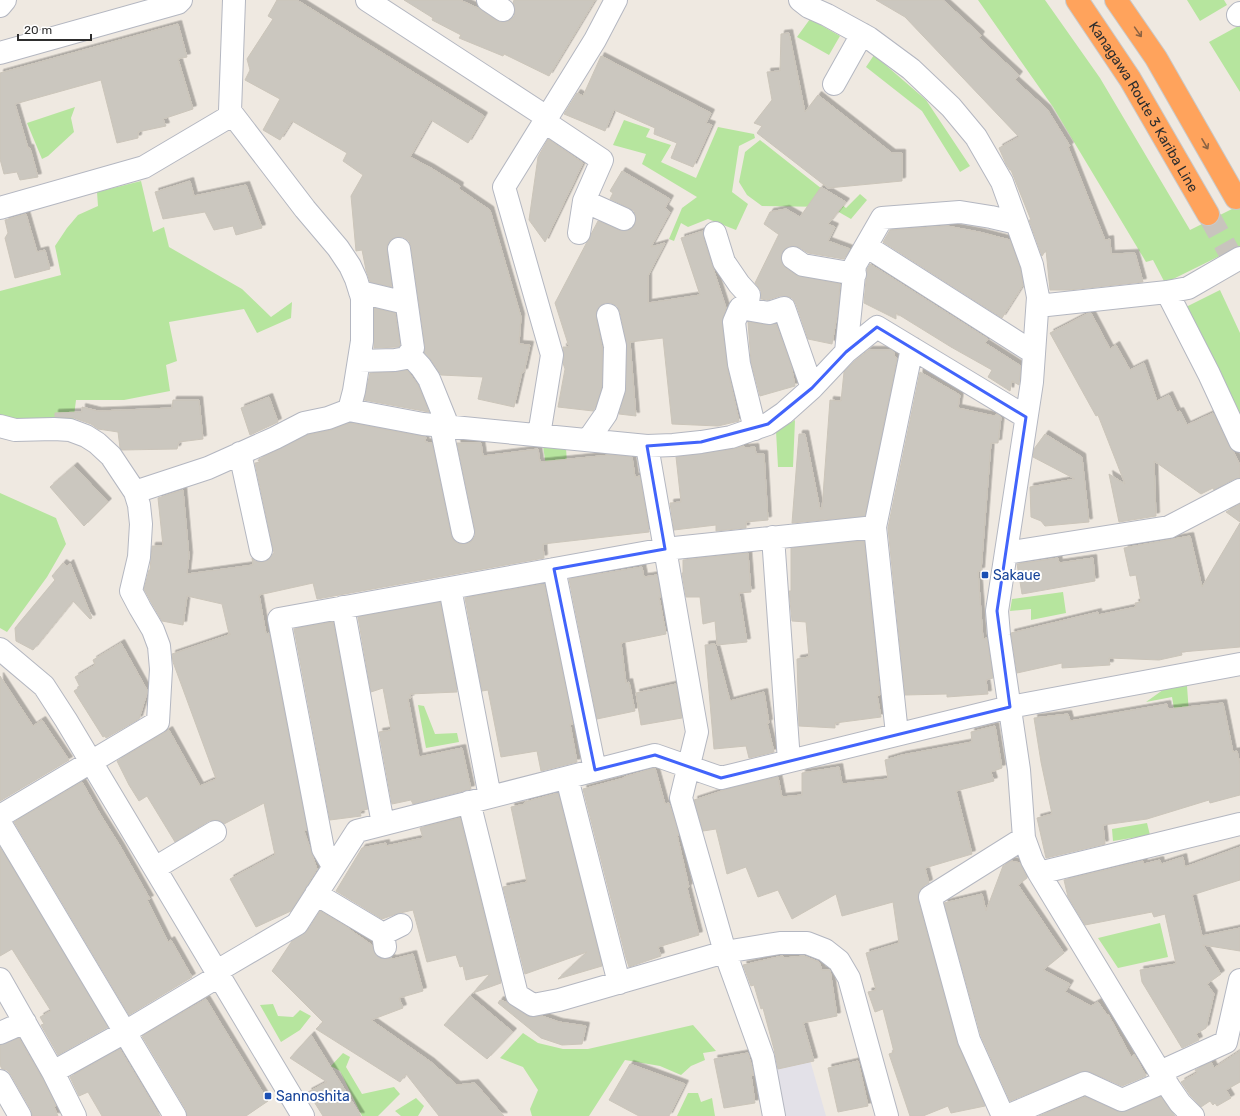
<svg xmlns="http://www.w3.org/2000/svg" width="1240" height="1116" viewBox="0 0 1240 1116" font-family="Rubik,sans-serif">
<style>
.industrial{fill:#e3e1e8}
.green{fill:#b6e59e}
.building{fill:#cbc7bf;stroke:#cbc5ba;filter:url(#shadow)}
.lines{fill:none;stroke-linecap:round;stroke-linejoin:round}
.highway-tunnel{stroke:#c8c4bd;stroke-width:22;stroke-dasharray:22 11;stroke-linecap:butt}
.minor-casing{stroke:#b4b7c1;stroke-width:24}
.highway-casing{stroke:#c9c9c9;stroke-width:24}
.minor{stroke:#fff;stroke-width:22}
.highway{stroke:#ffa35c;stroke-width:22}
.oneway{stroke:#8c6343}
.marked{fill:none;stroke:#4264fb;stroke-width:3;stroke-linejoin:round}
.transit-dot{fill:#1a4fb4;stroke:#fff;stroke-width:1.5}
.labels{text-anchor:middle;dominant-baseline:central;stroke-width:4;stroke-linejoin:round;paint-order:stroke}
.street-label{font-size:14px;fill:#2e2e2e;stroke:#fff}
.transit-label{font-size:14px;fill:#164399;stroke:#fff;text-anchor:start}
</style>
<defs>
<filter id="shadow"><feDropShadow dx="3.5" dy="-3.5" stdDeviation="0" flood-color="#0004"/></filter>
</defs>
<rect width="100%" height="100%" fill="#efe9e1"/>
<!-- industrial -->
<path class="industrial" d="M808,1053L826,1116H784L774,1058Z"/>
<!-- green -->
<path class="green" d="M978,0H1045L1100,78L1190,230L1240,205V246L1165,283L1153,260L1146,262L1053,107Z
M1187,0H1224L1227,5L1200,21Z
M810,19L840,36L829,55L797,37Z
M1240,25V92L1209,42Z
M874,55L926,100L970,166L960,172L922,111L866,67Z
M75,107L71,118L74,132L48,156L42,159L27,123Z
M624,120L650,129L646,137L671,145L661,162L696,178L718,127L754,134L755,138L739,146L732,192L748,204L736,230L708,219L688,227L681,223L674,241L669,239L682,208L697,197L642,164L646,154L613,145Z
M760,140L846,208L860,194L867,200L851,219L830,207L762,206L747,195L739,182L745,152Z
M141,181L153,232L164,227L169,247L242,289L271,317L292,302L291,318L257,333L244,309L169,322L177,361L166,365L170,391L124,400H76L73,424L0,418V291L61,275L55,246L67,228L78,215L98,206L97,192Z
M1220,290L1240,333V421L1186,307Z
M795,420L793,467H778L776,431Z
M543,446L566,447L568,484L551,499Z
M0,493L56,518L66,544L47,577L7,632L0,628Z
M1063,592L1066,613L1031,620V609L1010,611L1012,599Z
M1187,686L1191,741L1180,744L1172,697L1146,702L1167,687Z
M418,705L424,706L435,734L457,733L459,742L426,748Z
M1147,823L1150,835L1113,841L1112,829Z
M1160,923L1168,957L1118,968L1098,938Z
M273,1004L278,1016L293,1017L300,1010L311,1016L300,1030L281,1042L260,1005Z
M693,1025L716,1051L703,1053L705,1060L691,1066L681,1075L660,1066L625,1060L589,1116H532L530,1109L538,1090L523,1067L500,1058L523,1033L538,1043L563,1049H588Z
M343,1053L350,1057L346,1067L362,1094L394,1087L400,1094L378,1116H362L340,1071L331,1066Z
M688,1093H698L701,1102L712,1098L715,1116H677Z
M416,1098L424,1106L418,1116H401L395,1111Z"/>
<!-- building -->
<path class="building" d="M277,0H297L484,116L468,143L431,120L410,157L431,168L460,186L459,189L490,210L521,317L519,344L530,345L524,372H522L514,407L478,399L483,377L441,375L431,360L424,352L425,346L411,247L409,241L403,237H397L391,239L387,245V251L392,287L370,282L366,270L362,250L356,251L351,196L363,175L343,161L347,153L292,121L280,140L263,130L280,99L245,80L250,70L247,59L273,19L268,16Z
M404,0H460L480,9L496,20L503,22L509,21L514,17L515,10L513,3L514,0H595L549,76L504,54L503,56L459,38L461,35L432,20L433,18Z
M876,0H943L981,35L979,38L1019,75L1015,80L1047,109L1070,146L1068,147L1105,240L1110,239L1111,254L1135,253L1143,282L1069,290H1050L1046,250L1042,256L1029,220H1031L1011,170H1010L1006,164L999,148L1019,137L905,17Z
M178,24L187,57L178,59L193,109L163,119L166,126L138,132V138L117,143L101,80L15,104L28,148H30L38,177L20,180L17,172L4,174L0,159V73Z
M789,33L805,112L818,95L892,153H902V181L828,188L757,133L762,126L754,123L772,100L767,72L780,71L781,34Z
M601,56L711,113L706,123L712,125L693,167L671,158L677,143L654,134L655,128L614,110L605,131L564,114L577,93L583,96Z
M548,139L583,163L545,242L529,220L538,157Z
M622,171L670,199L665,208L670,212L651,247L665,243L648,276V303L700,295L681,238L703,231V237L726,308L723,317L722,323L727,367L739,421L718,426L672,424L663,338L630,342L636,416L619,414L626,390L627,346L620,312L617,306L611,303H605L600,306L596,312V318L602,347V387L595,408L593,411L558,407L565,369L563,363L564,357L563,347H569L555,303L598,221L619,230L625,231L631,229L635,224L636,217L634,211L629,208L610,199L613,193L610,191Z
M190,181L194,196L246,185L262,228L236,235L233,226L214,230L205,212L163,219L155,192Z
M821,187L846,202L828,224L835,227L828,241L850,249L844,259L808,253L800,248L794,246L788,247L783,251L781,257L782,263L786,268L796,275L840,284L838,309L832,344L808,339L796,304L792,298L786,296H780L768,300L761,299V291L755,283L779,234H778L764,224L770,212L786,209L800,217Z
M26,214L37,252L45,250L50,269L15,278L5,238L8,233L5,220Z
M947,226L979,232L1010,240L1020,268L1023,285L1002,318L883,242L890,230Z
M870,264L988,339L985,343L1021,366L1019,385L1012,381L1010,391L988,377L992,370L951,347L896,313V319L864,303L867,269Z
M374,308L395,313L400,345L399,347L374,348Z
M1089,313H1091L1110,349L1116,345L1130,370L1144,363L1157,401L1169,395L1177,412L1180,411L1187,425L1213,413L1229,446L1233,451L1240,465V478L1234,479L1214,490L1213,488L1201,494L1154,461L1156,516L1119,522L1109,474L1125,484L1098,415L1096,416L1050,333Z
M748,322L767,325L776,324L791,365L795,386L760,396L751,362Z
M869,350H892L894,352V356L897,358L865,516L792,523L799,434H805L820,509H822L830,400L841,401L844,372L855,361Z
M407,370L418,385L429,412L364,400L370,373L395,372Z
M920,372L960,395L958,408L994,416L997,414L1001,417L998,443H991L981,571H978L983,639L987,638L993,678L986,680L988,694L947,697V694L905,695L888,528Z
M269,397L278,422L250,435L241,408Z
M173,400H199L203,439L179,442L177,449L122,450L120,448L118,432L98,429L91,424L74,418L55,417V413L82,412V407L98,411L172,408Z
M350,423L426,437L425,442L432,443L451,535L453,540L459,544H465L471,542L475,536V530L457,443H481L483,456L538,449L540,462L610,455L632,457L635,477L640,476L649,532L543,544L544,558L317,599L313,583L259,595L266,634L269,633L306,824L307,830L304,831L317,869L291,911L256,927L230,879L275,855L264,803L224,824L221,821L215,820L209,821L175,842L147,796L139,801L129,785L117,761L169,730L200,786L216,779L173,662L172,654L231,634H229L222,604L187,596L183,625L162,621L151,602L144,589L149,570H150L152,546H163L158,498L183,490L189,556L187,574L253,565L252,558L257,562H264L269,559L274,553L255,463L260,462L259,459L308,435L331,430Z
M1045,434L1082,457L1089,522L1045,526L1041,521L1031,517L1030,487L1075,479L1033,457L1034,449Z
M744,446L745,448L755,447L756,454H764L768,520L746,522V528L716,531V525L674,530L670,503L681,502L676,457L733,449Z
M74,466L108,502L84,526L50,487Z
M1240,504V522L1226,512Z
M1240,523V647L1181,652L1182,655L1159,660L1109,658L1110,665L1062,668V663L1017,673L1011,633L1098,612V615L1136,607L1135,603L1141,602L1136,575L1130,576L1124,548L1190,536L1202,587Z
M864,541L880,695H877L881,717L835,723V728L799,726L797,659L809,657L806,622L792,621L789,591H791V548Z
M748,553L751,592L739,593L747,642L717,645L715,621L703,624L700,597H686L682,573H683V560Z
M1058,558L1059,563L1093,558L1095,581L1022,594L1017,564Z
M63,563L67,566L70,563L92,618L90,619L73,601L33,650L16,641L15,628L55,580L52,576Z
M642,567L644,577L657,575L661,597H659L666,634L621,643L626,683L629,682L635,711L597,719L569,579Z
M544,584L573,724H570L577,762L541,771L537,751L501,757L488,690L482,691L465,598Z
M440,602L457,692L410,694L411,698L408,699L419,757L462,748L471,789L413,804L411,800L392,804L379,732L391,730L383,688L371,692L358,617Z
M333,622L368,809L360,811L361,816L330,820L294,629Z
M121,643L147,690V693L139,719L106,738L105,736L103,737L74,691L80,687L75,677L95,665L93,660Z
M715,644L730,701L764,692L769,723H767L774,752L749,758L746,746L714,749L705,645Z
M0,676L33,726L42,720L69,760L0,801Z
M676,684L682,718L641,725L636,693Z
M1223,703L1233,752L1237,751L1240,764V795L1210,803L1209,800L1147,819L1103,825L1105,844L1046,858L1037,818L1052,814L1041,762L1034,718L1068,714L1070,721L1167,704L1168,709Z
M995,726L1002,768L991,772L994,781L956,791L972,854L925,868L929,883L923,886L919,892L918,900L957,1043L985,1106L951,1113L948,1106L923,1116H910L889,1054L894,1052L883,1009L875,1012L868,992L876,990L866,953L899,943L893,902L842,916L836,894L792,919L778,890L758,897L746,867L727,874L716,829L703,831L694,800L731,788L778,777L782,797L802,795V773L839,767L842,784L888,779L885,760L902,755L972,742L971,732Z
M655,768L665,804L669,803L679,835H677L689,887L687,888L699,935L658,947L661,956L629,967L626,958L583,789L624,778V777Z
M82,782L100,814L120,846L150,899L147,900L168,942L171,940L192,977L129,1015L14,822Z
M558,793L602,966L558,979L587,952L525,974L503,887L527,882L511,807L525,804V802Z
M460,818L501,983L473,993L490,974L466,980L463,966L460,967L456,955L427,962L413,910L396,914L382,919L336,891L362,848L386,843V846L423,838L420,828Z
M0,847L108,1027L58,1055L41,1025L44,1024L40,1017L51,1011L12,949L0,956Z
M1240,847V880L1192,895L1202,936L1240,928V951L1203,945L1221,974L1207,984L1214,994L1206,1028L1196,1034L1199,1040L1182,1048L1142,982L1140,970L1176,964L1165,914L1154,917L1152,912L1085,925L1068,897L1064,880L1143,861L1144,864L1160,860L1161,864L1183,857L1185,867Z
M1011,861L1020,863L1027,878L1018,885L1064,953L1043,970L1070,984L1065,992L1091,1006L1098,1002L1107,1015L1108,1014L1131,1057L1134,1054L1146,1076L1122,1086L1090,1072L1085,1071L1010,1101L981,1036L944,903L982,894L986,911L1003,866Z
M320,911L350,929H349L372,945L375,954L380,958L387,959L391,958L393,959L413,954L423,991L399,998L403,1008L371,1020L431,1062L457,1085L475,1083L504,1116H439L406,1074L400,1082L316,1029L323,1022L272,971L292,941L307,931Z
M782,956H783L784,958L804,956L819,962L822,970H830L837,1016L803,1023L814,1061L778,1069L774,1049L763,1008L761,1009L754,985L751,986L743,965Z
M470,996L513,1032L487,1059L444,1025Z
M206,999L268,1101L246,1116H187L186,1110L142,1036Z
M500,1000L508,1003L527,1016L535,1017L542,1016L559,1022L586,1026L582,1044L562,1045L541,1038L498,1003Z
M311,1035L337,1077L361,1116H323L308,1092L327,1082L290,1058Z
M19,1038L42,1078L56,1106L54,1107L58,1116H32L31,1110L11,1075L7,1070L2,1069L0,1065V1045Z
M120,1049L160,1116H102L88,1092L79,1096L70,1077Z
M1240,1051V1082L1226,1090L1231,1098L1217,1106L1215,1103L1213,1105L1210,1101L1201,1107L1190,1095L1181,1082L1197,1073L1195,1070L1211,1062L1214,1068Z
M748,1053L754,1075H751L755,1103L724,1108L714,1059Z
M858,1061L868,1106L838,1112L828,1068Z
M630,1064L685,1084L669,1116H639L609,1100Z
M1085,1097L1117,1111L1122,1112L1161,1097L1175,1116H1039Z"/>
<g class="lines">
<!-- highway-tunnel -->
<path class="highway-tunnel" d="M1208,214L1240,272"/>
<!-- minor casing -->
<g class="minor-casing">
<path id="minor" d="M234,0L230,111L305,209L338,248L350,266L356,279L362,298V341L354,391L349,410
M367,0L548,118
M488,0L503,10
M800,0L809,7L827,15L869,38L911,69L951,107L976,137L1002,182L1032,265L1038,297L1032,382L997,611L999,635L1019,770L1024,838L1032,860L1039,873L1169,1087L1180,1103L1193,1116
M0,6L5,0
M1238,15L1240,13
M0,53L178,3L181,0
M834,84L862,34
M545,122L602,160L584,201L579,233
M584,201L624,219
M0,208L144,167L232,115
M715,233L724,262L739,284L749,295L747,309
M866,246L1034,353
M793,258L803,265L855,274
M360,292L406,303
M1167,292L1209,374L1240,441
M1038,306L1167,292L1188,288L1240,258
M846,352L855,265L882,218L960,212L991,217L1017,223
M409,354L421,367L429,379L448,426
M359,361L395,360L406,358L413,348L399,249
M0,426L15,430L54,429L70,430L86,436L97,443L111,456L135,492L139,505L141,524L139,557L131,591L140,608L153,630L159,646L161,669L158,722L0,816
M441,426L463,532
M755,429L739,364L734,322L740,308L769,313L784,308L812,388
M539,435L552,355L504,187L595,40L616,0
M588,440L606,414L614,389L615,346L608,315
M647,446L697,732L681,798L725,952L763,1057L774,1116
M240,453L261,550
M135,492L208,468L275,438L304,423L328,418L349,410L423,424L647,446L673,445L701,442L731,437L768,424L784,413L812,388L846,352L877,327L1026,417
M773,537L789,761
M1006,553L1169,527L1240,490
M554,569L595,770
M450,588L490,797
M343,607L383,824
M0,649L44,686L66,720L303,1116
M897,734L875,527L912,348
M567,778L619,983
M469,802L517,995L533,1005L559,1000L725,952L780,943H807L825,950L839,961L849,978L887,1116
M0,823L175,1116
M333,866L323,849L279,619L665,549L875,527
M155,868L215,832
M1039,873L1240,824
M316,894L383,934
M385,947L383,934L401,925
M217,971L297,924L357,831L655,755L721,778L1010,707L1240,664
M0,979L53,1072L75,1116
M0,1033L25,1022
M53,1072L125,1032L219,976
M1160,1072L1226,1042L1240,980
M0,1081L20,1116
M1003,1116L969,1040L930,897L1024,838
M1007,1116L1085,1083L1122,1100L1166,1081"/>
</g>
<!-- highway casing -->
<g class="highway-casing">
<g id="highway">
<path id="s1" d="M1077,0L1130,79L1208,214"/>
<path d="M1116,0L1156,58L1236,198"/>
</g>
</g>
<!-- minor -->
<use href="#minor" class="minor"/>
<!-- highway -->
<use href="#highway" class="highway"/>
</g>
<!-- one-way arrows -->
<defs><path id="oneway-shaft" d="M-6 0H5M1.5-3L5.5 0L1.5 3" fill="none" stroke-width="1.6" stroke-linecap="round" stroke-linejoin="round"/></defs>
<g class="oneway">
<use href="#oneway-shaft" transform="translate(1138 32) rotate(55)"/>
<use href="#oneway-shaft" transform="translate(1205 144) rotate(60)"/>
</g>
<!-- marked area -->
<path class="marked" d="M877,327L1026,417L997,611L1010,707L721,778L655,755L595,770L554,569L665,549L647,446L701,442L768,424L812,388L846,352Z"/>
<!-- markers -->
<g class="transit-dot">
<rect x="981" y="571" width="8" height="8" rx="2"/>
<rect x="264" y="1092" width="8" height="8" rx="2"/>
</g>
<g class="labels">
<!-- street labels -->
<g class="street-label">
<text stroke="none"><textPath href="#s1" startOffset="126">Kanagawa Route 3 Kariba Line</textPath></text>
</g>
<!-- transit labels -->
<g class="transit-label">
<text x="993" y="575">Sakaue</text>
<text x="276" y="1096">Sannoshita</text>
</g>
</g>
<!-- scale -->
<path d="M18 34v6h73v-6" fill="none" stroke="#2e2e2e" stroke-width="2"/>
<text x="24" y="34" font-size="12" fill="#2e2e2e" stroke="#ffffff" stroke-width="3" paint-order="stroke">20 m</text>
</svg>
